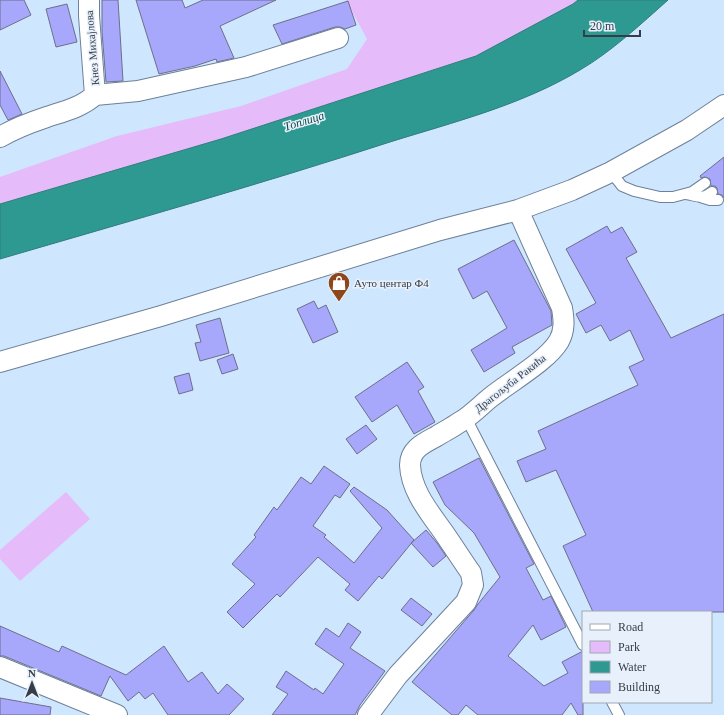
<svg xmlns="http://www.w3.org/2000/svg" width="724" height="715" viewBox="0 0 724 715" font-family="Georgia,serif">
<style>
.green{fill:#e5bbf9}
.water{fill:#2e9991;stroke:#307e7b}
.building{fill:#a7a7fb;stroke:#6e6f8a}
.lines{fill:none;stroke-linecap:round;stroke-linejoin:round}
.service-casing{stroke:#6d8198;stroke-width:12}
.minor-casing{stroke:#6d8198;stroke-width:22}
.service{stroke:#fff;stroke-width:10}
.minor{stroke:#fff;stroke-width:20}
.labels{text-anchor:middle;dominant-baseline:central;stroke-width:3;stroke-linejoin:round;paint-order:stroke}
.street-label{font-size:11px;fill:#353e48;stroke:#e8f1fb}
.poi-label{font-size:11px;fill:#353e48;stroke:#e8f1fb;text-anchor:start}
.water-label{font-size:12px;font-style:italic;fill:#0b4945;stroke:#e8f1fb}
</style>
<rect width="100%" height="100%" fill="#cfe6ff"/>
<!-- green -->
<path class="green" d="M346,0H578L573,4L476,56L221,139L0,204V177L117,136L241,106L347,69L367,39Z
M66,492L90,519L20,581L0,559V550Z"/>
<!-- water -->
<path class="water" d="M578,0H668C641,24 611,52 580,70C522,105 454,122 390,142C261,184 130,221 0,259V204L221,139L476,56L573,4Z"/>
<!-- building -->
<path class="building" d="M0,0H24L31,15L0,30Z
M102,0H118L123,81L106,82L102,32Z
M136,0H182L185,8L203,0H276L220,26L234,58L217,62L216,59L195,66L159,74Z
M348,1L356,25L345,29L340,27H335L282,44L273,25Z
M67,4L77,42L56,47L46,9Z
M0,71L22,114L8,120L0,105Z
M724,157V198L722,195L718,194L717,188L715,186H711L710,179L705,177L701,178L700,176Z
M607,226L611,233L622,227L637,252L626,258L671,338L724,314V612H593L563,546L586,535L556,470L526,482L517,461L546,449L538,431L638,385L629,367L644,360L630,330L610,341L601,325L586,333L576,314L596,303L566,249Z
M514,240L551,311L552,325L512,347L515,353L484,372L471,350L507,328L487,291L473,299L458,269Z
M314,301L318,309L326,305L338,332L313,343L297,309Z
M220,318L229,353L200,361L195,343L201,342L196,325Z
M233,354L238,369L222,374L217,360Z
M407,362L424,387L418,391L435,422L414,434L397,405L372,422L355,397Z
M189,373L193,390L179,394L174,377Z
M366,425L377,439L357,454L346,439Z
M479,458L534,564L526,568L543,600L551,596L566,627L541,640L533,625L508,656L544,686L568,673L562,662L583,651V715H578L571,703L562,715H478L466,705L458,715H452L412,682L474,610L478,604L500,577L474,533L445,505L433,482Z
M324,466L350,484L340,498L335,495L313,526L326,535L324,537L354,563L382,528L350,491L354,487L387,510L414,540L382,579L379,576L358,601L345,590L350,584L318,557L280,597L277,594L243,628L227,612L255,584L232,564L256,537L254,535L274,507L277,510L301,477L311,484Z
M426,530L437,543L446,556L433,567L411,543Z
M411,598L432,614L422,626L401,610Z
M348,623L361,632L350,648L385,671L360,705L355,715H272L288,694L276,687L286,671L314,690L315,688L323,694L344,664L315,644L326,628L339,637Z
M0,626L59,652L62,646L126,675L164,646L188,682L202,672L218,694L227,684L244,699L229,715H168L153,693L145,699L139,692L128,701L110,676L101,696L4,656H0Z
M0,698L51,707L50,715H0Z"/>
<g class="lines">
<!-- service casing -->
<g class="service-casing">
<path id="service" d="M611,172L622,186L634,191L660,197H673L692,192L705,183
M686,194C698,196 701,200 712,192
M700,197L710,200H718
M466,418L583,645
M612,702L619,715"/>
</g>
<!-- minor casing -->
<g class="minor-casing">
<path id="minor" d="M89,0V16L95,95
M0,137C14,129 29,123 44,118C61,112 81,108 95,95L138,91L246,67L338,38
M0,362L161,316L440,230L518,210L572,190L611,172L687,130L724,105
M0,667L117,715
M368,715L398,675L466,602L473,585L471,573C462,560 453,546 444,533C430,513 411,491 410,465C410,449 424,443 437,436C445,431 453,427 460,422C472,415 481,405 491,397C511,381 547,361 559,341C565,330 564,320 562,308L518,210"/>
</g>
<!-- service -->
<use href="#service" class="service"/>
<!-- minor -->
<use href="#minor" class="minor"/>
</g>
<!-- icons -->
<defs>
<g id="shop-pin" transform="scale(1.15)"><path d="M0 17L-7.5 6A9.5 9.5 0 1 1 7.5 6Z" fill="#8c471c" stroke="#e8f1fb"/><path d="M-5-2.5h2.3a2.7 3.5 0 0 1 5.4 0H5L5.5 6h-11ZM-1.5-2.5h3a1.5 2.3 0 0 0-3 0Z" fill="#fff"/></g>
</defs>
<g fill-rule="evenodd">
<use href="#shop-pin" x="339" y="283"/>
</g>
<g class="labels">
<!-- street labels -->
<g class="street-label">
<text transform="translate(92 48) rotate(-95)">Кнез Михајлова</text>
<text transform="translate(510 383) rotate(-38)">Драгољуба Ракића</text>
</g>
<!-- poi labels -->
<g class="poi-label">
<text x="354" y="283">Ауто центар Ф4</text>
</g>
<!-- water labels -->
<g class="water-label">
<text transform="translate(304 121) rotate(-17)">Топлица</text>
</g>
</g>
<!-- legend -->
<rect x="582" y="611" width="130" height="92" fill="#e8f1fb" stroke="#a0a9b3"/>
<rect x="590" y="624" width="20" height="6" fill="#ffffff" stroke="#a0a9b3"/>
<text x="618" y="631" font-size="12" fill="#353e48">Road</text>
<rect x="590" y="641" width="20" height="12" fill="#e5bbf9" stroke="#a0a9b3"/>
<text x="618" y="651" font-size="12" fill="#353e48">Park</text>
<rect x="590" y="661" width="20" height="12" fill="#2e9991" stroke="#a0a9b3"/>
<text x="618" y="671" font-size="12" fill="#353e48">Water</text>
<rect x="590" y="681" width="20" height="12" fill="#a7a7fb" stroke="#a0a9b3"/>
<text x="618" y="691" font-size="12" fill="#353e48">Building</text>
<!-- north arrow -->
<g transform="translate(32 683)" stroke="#e8f1fb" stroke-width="3" paint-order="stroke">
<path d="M0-3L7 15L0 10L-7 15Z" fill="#353e48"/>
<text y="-6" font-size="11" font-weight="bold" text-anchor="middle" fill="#353e48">N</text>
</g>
<!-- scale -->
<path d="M584 30v6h56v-6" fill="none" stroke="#353e48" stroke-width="2"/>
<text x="590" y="30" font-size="12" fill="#353e48" stroke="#e8f1fb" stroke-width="3" paint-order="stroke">20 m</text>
</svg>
